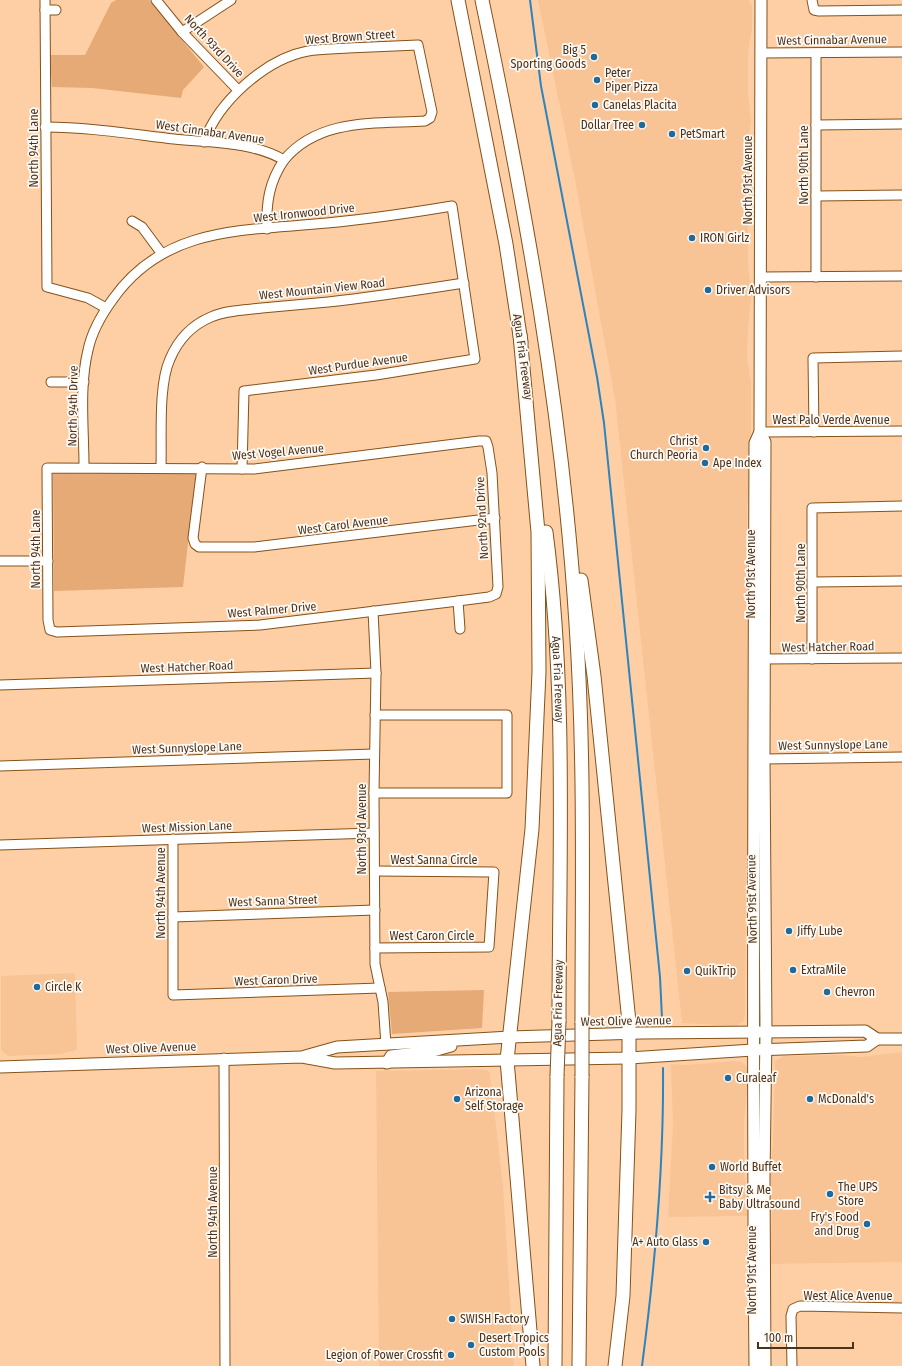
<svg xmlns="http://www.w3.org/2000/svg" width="902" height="1366" font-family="'Fira Sans Condensed',sans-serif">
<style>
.built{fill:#f9c495}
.green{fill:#e5aa75}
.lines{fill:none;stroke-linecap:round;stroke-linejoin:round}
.stream{stroke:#2d83be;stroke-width:2}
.minor-casing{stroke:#85521a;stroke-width:11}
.major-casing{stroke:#85521a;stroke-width:13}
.highway-casing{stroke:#85521a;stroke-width:15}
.minor{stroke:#fff;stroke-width:9}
.major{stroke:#fff;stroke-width:11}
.highway{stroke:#fff;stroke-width:13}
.highway-bridge-casing{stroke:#85521a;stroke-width:15;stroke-linecap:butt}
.highway-bridge{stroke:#fff;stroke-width:13}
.poi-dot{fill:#1e6a9d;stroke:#fff9f3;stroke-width:1.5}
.labels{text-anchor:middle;stroke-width:3.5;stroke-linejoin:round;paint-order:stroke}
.street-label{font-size:12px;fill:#4a321c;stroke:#fff9f3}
.poi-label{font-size:12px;fill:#4a321c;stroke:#fff9f3;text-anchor:start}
</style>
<rect width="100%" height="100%" fill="#fecfa4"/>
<!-- built -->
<g class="built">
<polygon points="538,0 749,0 752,6 752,28 748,53 748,93 751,121 747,149 751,190 751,199 748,208 748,267 752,292 748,328 747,357 751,383 751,478 747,508 747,535 751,561 749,841 746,875 745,1015 744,1021 736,1026 682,1023 615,399 575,180"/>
<polygon points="75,973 77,1050 61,1054 9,1056 4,1053 1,1049 1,976"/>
<polygon points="902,1052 902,1262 770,1264 772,1210 770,1167 773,1145 775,1061 784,1056 841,1055 861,1057"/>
<polygon points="734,1061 742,1062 747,1067 747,1091 744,1122 744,1166 748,1216 668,1217 673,1124 671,1064 686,1065"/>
<polygon points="480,1069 489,1071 490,1074 503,1186 514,1366 379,1366 376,1071"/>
</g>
<!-- green -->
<g class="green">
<polygon points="116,0 149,0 204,67 183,90 181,98 92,88 52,87 50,55 85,55 111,3"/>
<polygon points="196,473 183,587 54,591 53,474"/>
<polygon points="484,990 482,1028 392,1034 388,992"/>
</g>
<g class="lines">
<!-- stream -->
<g class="stream">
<polyline points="530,0 541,86 597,377 604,423 660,977 662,1018"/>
<path d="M642 1366C655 1267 664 1168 663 1068"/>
</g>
<!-- minor casing -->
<g class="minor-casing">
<g id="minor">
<polyline points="45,0 47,287 88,298 106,308"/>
<polyline points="156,0 182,32 238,90"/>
<polyline points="812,0 814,10 819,11 902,10"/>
<polyline points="45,10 56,10"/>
<polyline points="182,32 231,0"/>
<polyline points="761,53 902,52"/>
<polyline points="816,53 816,277"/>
<polyline points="816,125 902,124"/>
<path d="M45 127C88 127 131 134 174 139 210 143 251 141 284 160 319 118 375 124 425 121L430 118 432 112 418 45C394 46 371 47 348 48 335 49 321 49 308 51 265 59 218 102 204 142"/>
<polyline points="816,196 902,195"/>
<polyline points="132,221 142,227 162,254"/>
<path d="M267 229C266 203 269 182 284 160"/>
<polyline points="761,277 902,276"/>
<polyline points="51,382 84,382"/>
<polyline points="760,432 902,431"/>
<polyline points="814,432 813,358 902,356"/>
<polygon points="479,441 486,441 488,447 492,473 498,587 496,594 489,597 458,601 260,625 57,632 50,630 48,620 47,468 254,469"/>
<path d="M84 467C84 429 79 387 88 350 92 331 102 314 113 299 165 225 246 231 327 223 369 219 410 213 452 206L475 359 376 375 244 391 242 469"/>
<path d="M161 467C162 437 158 385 170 359 178 340 192 325 211 317 227 310 245 310 262 308 284 306 306 304 328 302 374 297 419 290 464 283"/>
<polyline points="202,467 193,538 195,544 199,547 254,547 495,518"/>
<polyline points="0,561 48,561"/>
<polyline points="813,582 902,581"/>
<polyline points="458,601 460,629"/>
<polyline points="373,611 376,673 374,793 375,964 383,1002 386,1045"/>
<polyline points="757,659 902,658"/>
<polyline points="812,659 812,508 902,506"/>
<polyline points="0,685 376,673"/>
<polyline points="764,759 902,757"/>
<polyline points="0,766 374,754"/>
<polyline points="374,793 507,793 507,715 375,715"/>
<polyline points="173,839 173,995 380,988"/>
<polyline points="0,845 374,833"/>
<polyline points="375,871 494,872 489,947 375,948"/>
<polyline points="173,917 375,910"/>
<polyline points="224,1058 225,1366"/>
<polyline points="792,1366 791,1316 793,1309 800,1306 902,1308"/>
</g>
</g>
<!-- major casing -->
<g class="major-casing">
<g id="major">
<polyline points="760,432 765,442 764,759 766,1032 764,1177 765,1366"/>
<polyline points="305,1056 337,1047 510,1037 641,1033 865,1031 877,1039 902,1039"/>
<polyline points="387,1063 391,1056 433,1051 451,1046"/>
<polyline points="0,1067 302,1057 335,1063 629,1058 753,1050 867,1046 877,1039"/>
<path d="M755 1366C752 1058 754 750 755 443L760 432 761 0"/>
</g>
</g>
<!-- highway casing -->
<g class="highway-casing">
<g id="highway">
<polyline points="458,0 506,244 521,342"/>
<path d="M482 0C525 206 563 414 576 624 585 757 582 890 582 1023"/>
<polyline points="520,335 538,532 539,672 532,829 507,1060 533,1366"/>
<path id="s1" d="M546 532C567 692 559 859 559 1021"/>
<polyline points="581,580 594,676 629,1022 629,1110 623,1296 615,1366"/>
<polyline points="555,1366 557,1076"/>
<polyline points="579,1366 582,1076"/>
</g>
</g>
<!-- minor -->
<use href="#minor" class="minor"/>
<!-- major -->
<use href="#major" class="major"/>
<!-- highway -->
<use href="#highway" class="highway"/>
<!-- highway-bridge casing -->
<g class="highway-bridge-casing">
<g id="highway-bridge">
<polyline points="557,1076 559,1021"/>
<polyline points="582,1076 582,1023"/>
</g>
</g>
<!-- highway-bridge -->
<use href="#highway-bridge" class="highway-bridge"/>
</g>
<!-- markers -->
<g class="poi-dot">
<circle cx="594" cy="57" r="4"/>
<circle cx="597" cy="80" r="4"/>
<circle cx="595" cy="105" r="4"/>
<circle cx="642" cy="125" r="4"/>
<circle cx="672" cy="134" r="4"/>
<circle cx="692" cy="238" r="4"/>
<circle cx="708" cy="290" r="4"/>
<circle cx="706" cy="448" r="4"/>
<circle cx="705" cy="463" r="4"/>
<circle cx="789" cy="931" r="4"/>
<circle cx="793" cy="970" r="4"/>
<circle cx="687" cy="971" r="4"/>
<circle cx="37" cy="987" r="4"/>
<circle cx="827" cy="992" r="4"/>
<circle cx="728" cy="1078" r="4"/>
<circle cx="457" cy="1099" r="4"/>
<circle cx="810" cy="1099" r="4"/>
<circle cx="712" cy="1167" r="4"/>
<circle cx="830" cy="1194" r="4"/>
<path d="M708 1191h4v4h4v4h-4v4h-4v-4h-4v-4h4z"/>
<circle cx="867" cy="1224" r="4"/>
<circle cx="706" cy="1242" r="4"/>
<circle cx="452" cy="1319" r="4"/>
<circle cx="471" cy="1345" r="4"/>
<circle cx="451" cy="1355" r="4"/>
</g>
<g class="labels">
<!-- street labels -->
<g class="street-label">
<text transform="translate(350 37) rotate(-4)" y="4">West Brown Street</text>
<text transform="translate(832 40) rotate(-1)" y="4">West Cinnabar Avenue</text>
<text transform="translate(214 46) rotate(47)" y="4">North 93rd Drive</text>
<text transform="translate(210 132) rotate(8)" y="4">West Cinnabar Avenue</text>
<text transform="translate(34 148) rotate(-90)" y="4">North 94th Lane</text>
<text transform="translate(804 165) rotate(-90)" y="4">North 90th Lane</text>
<text transform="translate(748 180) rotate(-90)" y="4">North 91st Avenue</text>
<text transform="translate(304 213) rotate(-6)" y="4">West Ironwood Drive</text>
<text transform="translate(322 289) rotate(-6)" y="4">West Mountain View Road</text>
<text transform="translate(523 357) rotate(82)" y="4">Agua Fria Freeway</text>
<text transform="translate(358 364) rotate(-8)" y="4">West Purdue Avenue</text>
<text transform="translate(73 406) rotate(-89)" y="4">North 94th Drive</text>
<text x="831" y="424">West Palo Verde Avenue</text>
<text transform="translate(278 452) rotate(-5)" y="4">West Vogel Avenue</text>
<text transform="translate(482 518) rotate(-93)" y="4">North 92nd Drive</text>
<text transform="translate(343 525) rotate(-7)" y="4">West Carol Avenue</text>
<text transform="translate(36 549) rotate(-90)" y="4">North 94th Lane</text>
<text transform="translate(751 574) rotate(-90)" y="4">North 91st Avenue</text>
<text transform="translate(801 583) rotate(-90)" y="4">North 90th Lane</text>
<text transform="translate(272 610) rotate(-5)" y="4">West Palmer Drive</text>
<text transform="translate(828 647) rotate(-1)" y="4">West Hatcher Road</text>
<text transform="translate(187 667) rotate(-2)" y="4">West Hatcher Road</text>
<text dy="4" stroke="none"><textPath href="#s1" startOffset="148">Agua Fria Freeway</textPath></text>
<text transform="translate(833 745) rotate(-1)" y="4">West Sunnyslope Lane</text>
<text transform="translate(187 748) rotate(-2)" y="4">West Sunnyslope Lane</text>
<text transform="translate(187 827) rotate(-2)" y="4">West Mission Lane</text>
<text transform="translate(362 829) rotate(-90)" y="4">North 93rd Avenue</text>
<text x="434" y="864">West Sanna Circle</text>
<text transform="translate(161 893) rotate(-90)" y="4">North 94th Avenue</text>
<text transform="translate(752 899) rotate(-91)" y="4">North 91st Avenue</text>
<text transform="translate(273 901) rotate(-2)" y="4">West Sanna Street</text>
<text x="432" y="940">West Caron Circle</text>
<text transform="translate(276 980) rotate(-2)" y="4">West Caron Drive</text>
<text transform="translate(558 1003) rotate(-89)" y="4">Agua Fria Freeway</text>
<text transform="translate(626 1021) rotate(-1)" y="4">West Olive Avenue</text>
<text transform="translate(151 1048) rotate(-2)" y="4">West Olive Avenue</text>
<text transform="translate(213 1212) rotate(-90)" y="4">North 94th Avenue</text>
<text transform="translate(752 1270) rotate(-90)" y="4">North 91st Avenue</text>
<text x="848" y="1300">West Alice Avenue</text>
</g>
<!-- poi labels -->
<g class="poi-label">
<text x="586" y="54" text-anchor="end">Big 5<tspan x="586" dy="14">Sporting Goods</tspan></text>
<text x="605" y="77">Peter<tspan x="605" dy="14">Piper Pizza</tspan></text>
<text x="603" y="109">Canelas Placita</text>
<text x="634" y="129" text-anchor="end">Dollar Tree</text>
<text x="680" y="138">PetSmart</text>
<text x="700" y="242">IRON Girlz</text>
<text x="716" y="294">Driver Advisors</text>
<text x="698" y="445" text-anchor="end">Christ<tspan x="698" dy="14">Church Peoria</tspan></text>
<text x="713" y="467">Ape Index</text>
<text x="797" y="935">Jiffy Lube</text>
<text x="801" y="974">ExtraMile</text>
<text x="695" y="975">QuikTrip</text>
<text x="45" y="991">Circle K</text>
<text x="835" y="996">Chevron</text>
<text x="736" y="1082">Curaleaf</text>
<text x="465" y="1096">Arizona<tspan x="465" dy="14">Self Storage</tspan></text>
<text x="818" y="1103">McDonald's</text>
<text x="720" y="1171">World Buffet</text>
<text x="838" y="1191">The UPS<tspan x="838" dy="14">Store</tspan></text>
<text x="719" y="1194">Bitsy &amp; Me<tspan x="719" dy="14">Baby Ultrasound</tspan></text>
<text x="859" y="1221" text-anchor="end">Fry's Food<tspan x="859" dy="14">and Drug</tspan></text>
<text x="698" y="1246" text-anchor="end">A+ Auto Glass</text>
<text x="460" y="1323">SWISH Factory</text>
<text x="479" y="1342">Desert Tropics<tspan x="479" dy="14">Custom Pools</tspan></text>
<text x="443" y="1359" text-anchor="end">Legion of Power Crossfit</text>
</g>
</g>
<!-- scale -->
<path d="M758 1342v6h95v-6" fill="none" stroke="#4a321c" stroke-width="2"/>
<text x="764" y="1342" font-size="12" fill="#4a321c" stroke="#fff9f3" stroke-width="3" paint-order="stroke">100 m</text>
</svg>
